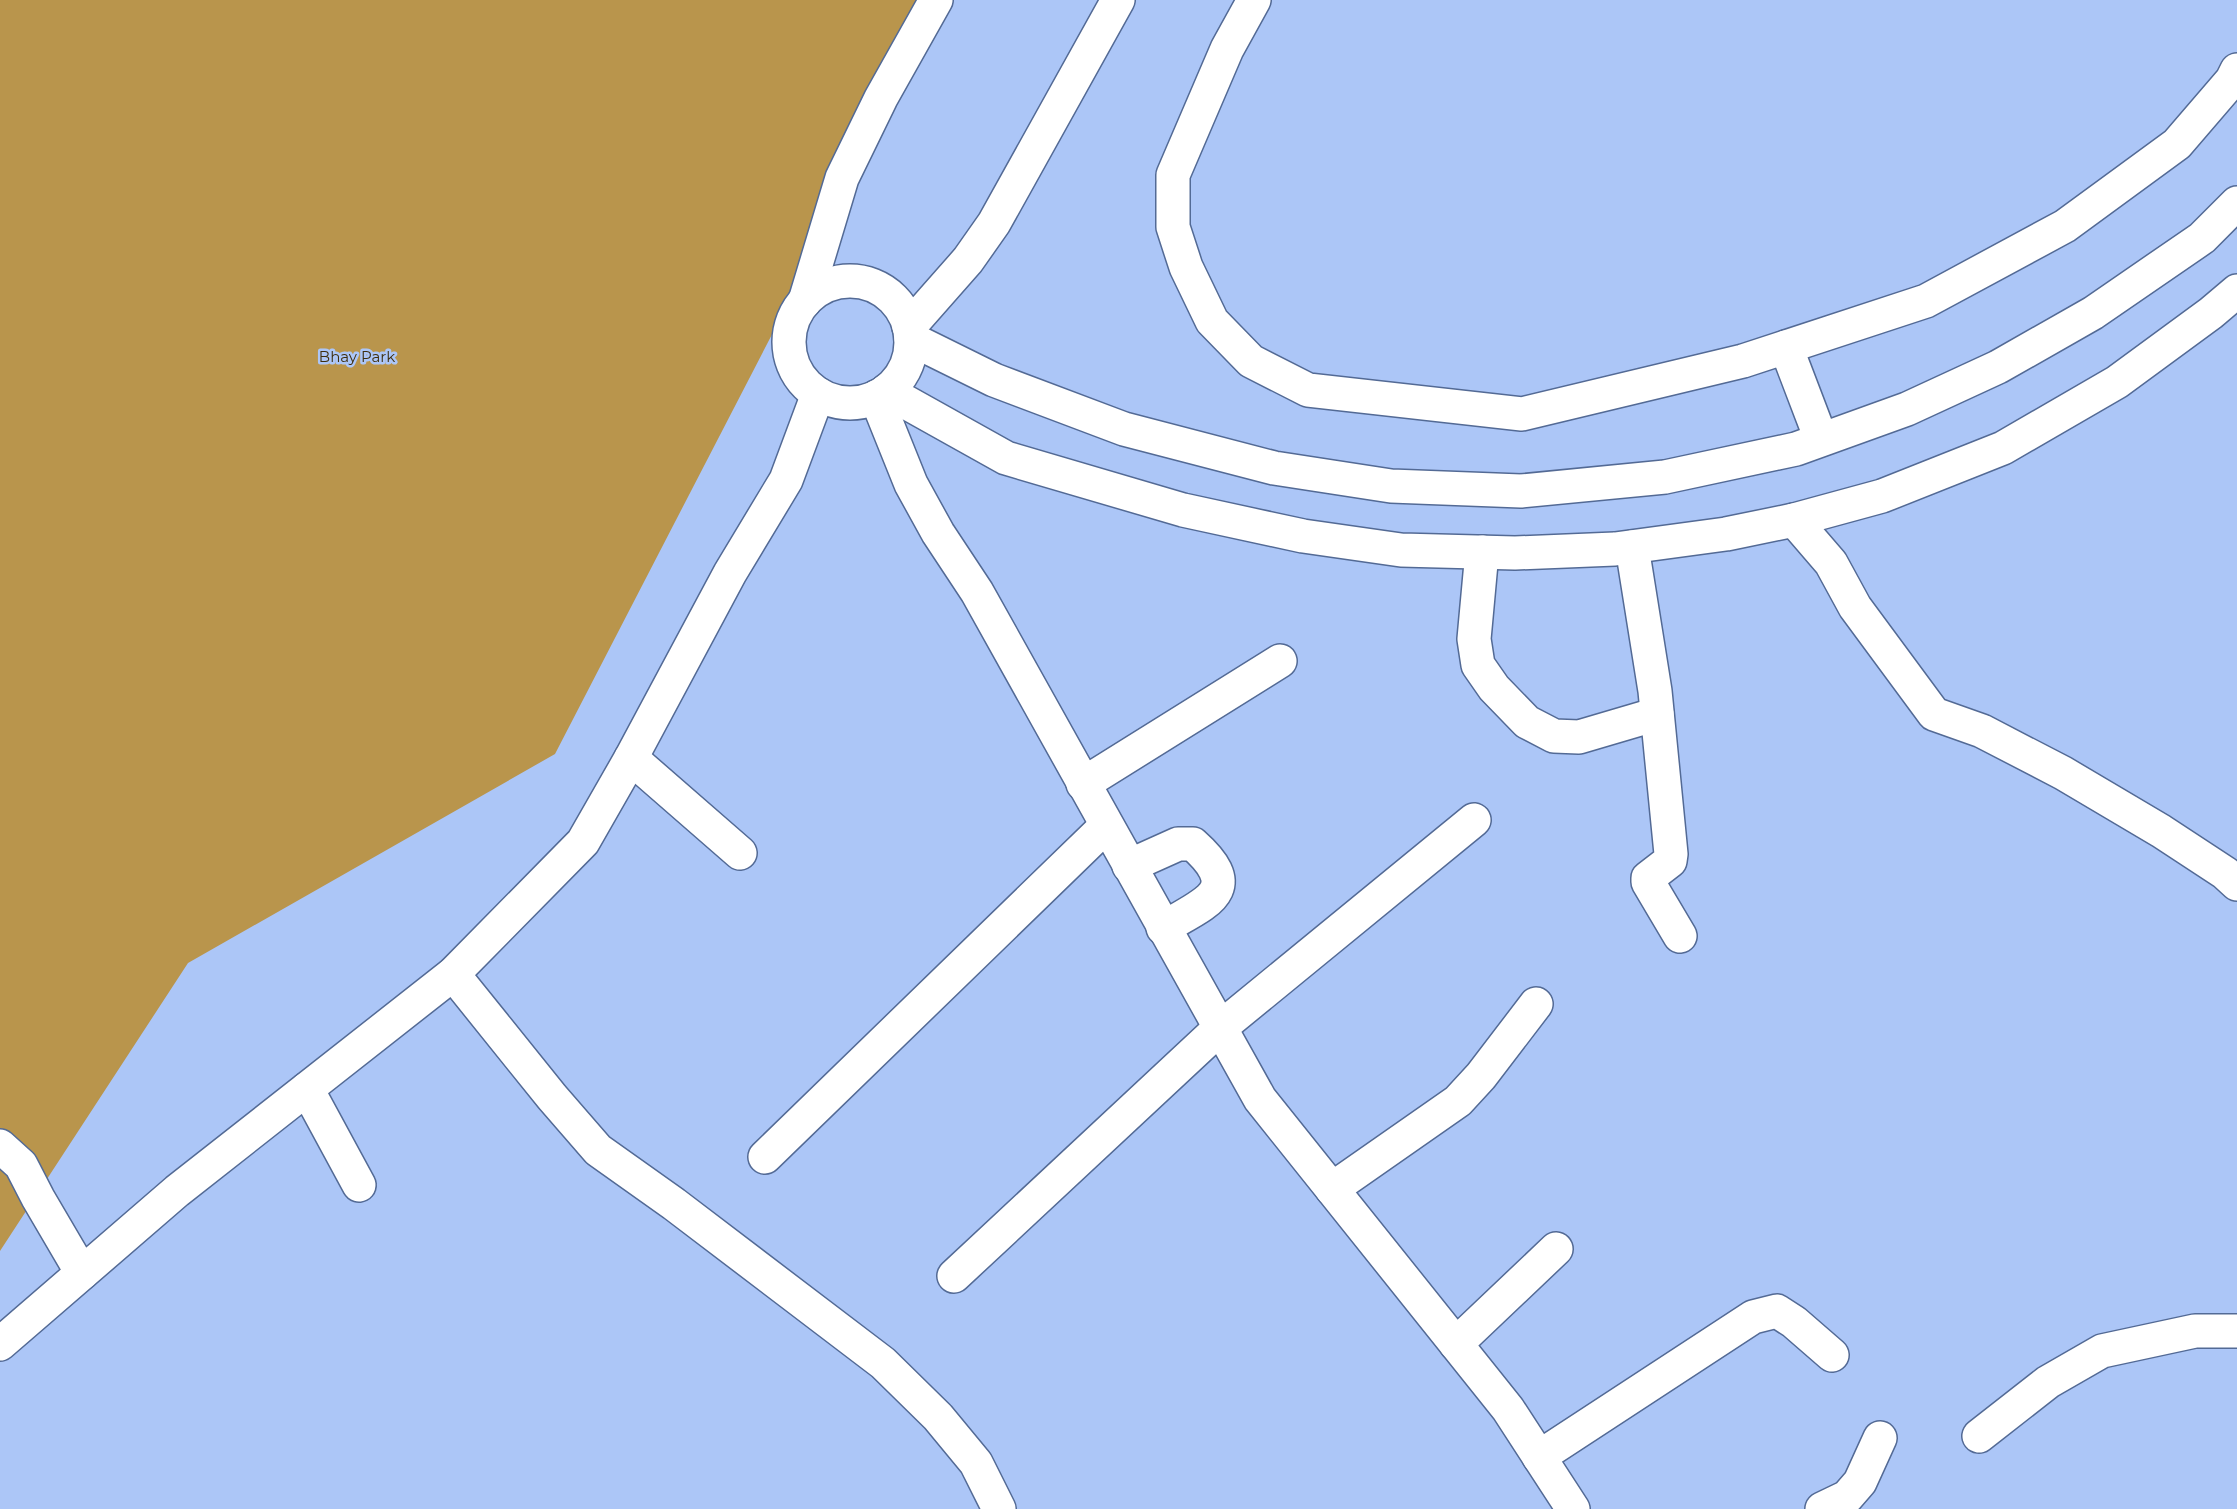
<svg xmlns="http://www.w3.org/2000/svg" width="2237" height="1509" font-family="Montserrat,sans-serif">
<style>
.green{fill:#b9954c}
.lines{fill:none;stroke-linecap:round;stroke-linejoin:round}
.minor-casing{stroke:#536a95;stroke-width:36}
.minor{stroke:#fff;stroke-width:33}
.labels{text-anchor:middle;stroke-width:5;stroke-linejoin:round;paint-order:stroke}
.park-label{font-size:15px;fill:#3e2e0d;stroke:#acc6f7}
</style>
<rect width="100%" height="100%" fill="#acc6f7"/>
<!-- green -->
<polygon class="green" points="0,0 945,0 555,754 188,963 0,1251"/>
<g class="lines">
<!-- minor casing -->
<g class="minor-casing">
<g id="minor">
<polyline points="1254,0 1227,49 1173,175 1173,227 1186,267 1212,321 1251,361 1308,390 1522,414 1743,361 1926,301 2065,226 2177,144 2232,80 2237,70"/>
<circle cx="850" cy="342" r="61"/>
<polyline points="805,301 842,178 881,98 936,0"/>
<polyline points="909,327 968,260 994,223 1118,0"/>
<polyline points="911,339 994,380 1124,429 1274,468 1391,486 1521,491 1665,477 1796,449 1907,409 1998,367 2093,313 2202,238 2237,203"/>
<polyline points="1786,347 1821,439"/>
<polyline points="886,391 1006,458 1183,510 1303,536 1401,550 1515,553 1615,549 1726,534 1794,520 1882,496 2003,448 2117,382 2211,313 2237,291"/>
<polyline points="876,397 911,484 938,533 977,592 1260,1099 1508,1409 1573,1509"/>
<polyline points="1794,520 1831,563 1855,607 1934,714 1982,731 2063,773 2161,831 2225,873 2237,884"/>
<polyline points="1632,547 1655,691 1671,854 1670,861 1648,878 1648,882 1680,936"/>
<polyline points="1482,552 1474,639 1478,665 1494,688 1527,722 1554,736 1579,737 1657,714"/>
<polyline points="631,758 740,853"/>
<polyline points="1083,784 1280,661"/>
<path d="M1129 866 1178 844H1193C1246 891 1205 903 1163 928"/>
<polyline points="453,974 552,1097 598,1150 674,1204 883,1363 938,1417 976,1463 999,1509"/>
<polyline points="307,1089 359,1185"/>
<polyline points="0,1146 21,1165 38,1198 82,1273"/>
<polyline points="765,1157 1106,826"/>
<polyline points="1332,1189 1458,1101 1481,1076 1536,1004"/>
<polyline points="954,1276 1220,1028 1474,820"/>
<polyline points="0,1344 177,1191 453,974 583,842 631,758 730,573 786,480 818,394"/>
<polyline points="1456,1344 1556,1249"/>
<polyline points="1979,1436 2048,1382 2102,1351 2195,1331 2237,1331"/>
<polyline points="1539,1457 1753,1317 1777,1311 1794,1322 1832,1355"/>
<polyline points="1822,1509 1847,1497 1860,1482 1880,1438"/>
</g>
</g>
<!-- minor -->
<use href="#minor" class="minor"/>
</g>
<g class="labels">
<!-- park labels -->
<g class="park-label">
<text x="357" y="362">Bhay Park</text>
</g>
</g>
</svg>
